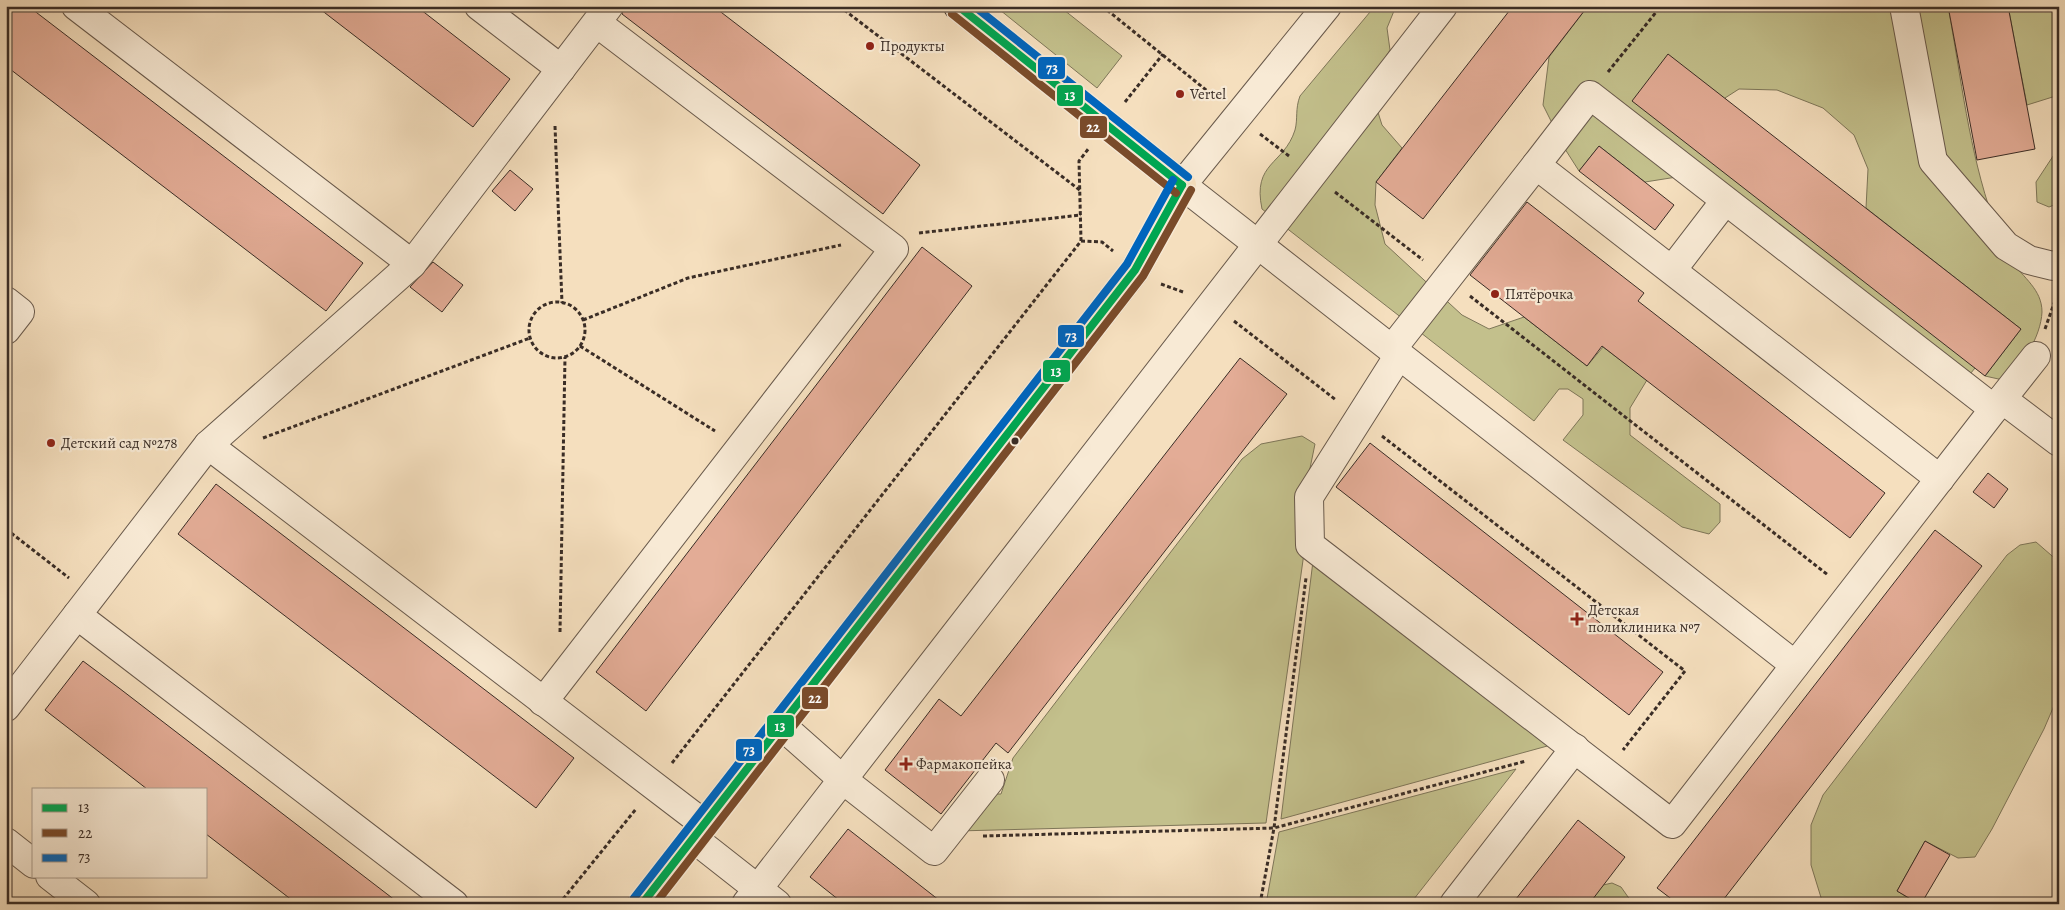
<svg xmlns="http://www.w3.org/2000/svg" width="2065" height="910" font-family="Alegreya,serif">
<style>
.green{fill:#c3c08c;stroke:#7e7659}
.building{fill:#e3ac96;stroke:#3a2d26}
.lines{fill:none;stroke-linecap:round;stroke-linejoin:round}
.minor-casing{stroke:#695a4c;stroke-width:30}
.major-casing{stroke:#3a2d26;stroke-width:30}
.path{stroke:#3a2d26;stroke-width:3;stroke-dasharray:4 2.5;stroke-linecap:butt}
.minor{stroke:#f8ead5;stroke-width:28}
.major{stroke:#f5dfbe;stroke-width:28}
.bus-1-casing{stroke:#f8ead5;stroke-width:11}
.bus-2-casing{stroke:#f8ead5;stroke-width:11}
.bus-3-casing{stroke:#f8ead5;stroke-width:11}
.bus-1{stroke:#00a651;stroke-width:8}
.bus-2{stroke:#7a4b2a;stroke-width:8}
.bus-3{stroke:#0065bd;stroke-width:8}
.poi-dot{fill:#8f2418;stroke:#f8ead5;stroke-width:2}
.bus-dot{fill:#3a2d26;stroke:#f8ead5;stroke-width:2}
.labels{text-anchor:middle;stroke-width:4.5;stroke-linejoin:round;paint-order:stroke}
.poi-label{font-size:15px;fill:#3a2d26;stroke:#f8ead5;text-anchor:start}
.line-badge{stroke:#f8ead5;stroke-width:2}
.badge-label{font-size:14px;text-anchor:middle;font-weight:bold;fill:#fff}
</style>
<rect width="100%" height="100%" fill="#f5dfbe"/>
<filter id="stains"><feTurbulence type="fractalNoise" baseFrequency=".004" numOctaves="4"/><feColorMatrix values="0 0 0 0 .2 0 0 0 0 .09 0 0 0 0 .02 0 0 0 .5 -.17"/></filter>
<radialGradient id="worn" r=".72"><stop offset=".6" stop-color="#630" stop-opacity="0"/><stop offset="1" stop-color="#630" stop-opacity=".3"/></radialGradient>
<!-- green -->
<g class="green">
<polygon points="995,6 1059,6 1122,56 1097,88"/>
<path d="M1375 6H1396L1387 28 1390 50 1369 84 1382 125 1402 148 1376 182 1375 205 1385 244 1462 315 1489 329 1524 317 1587 366 1603 347 1647 380 1630 408V435L1720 504V522L1709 534 1682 527 1563 440 1583 415V399L1568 389H1559L1534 421 1262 209C1252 162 1284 165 1295 130 1298 119 1295 109 1300 96Z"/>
<path d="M1588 6H1948C1961 77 1969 151 1993 219 1998 233 2005 248 2012 261 2023 278 2042 289 2042 312 2041 336 2022 368 2003 380L1985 376 2021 329 1866 208 1868 169 1854 135 1823 108 1777 90 1739 89 1725 98 1975 368 1966 379 1683 176 1645 182 1599 146 1579 171 1565 149 1543 105 1549 57Z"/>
<polygon points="2008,6 2059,6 2059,95 2027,105"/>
<polygon points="2059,147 2059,203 2049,207 2037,202 2036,182"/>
<polygon points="1302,436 1315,444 1308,478 1305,546 1266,823 957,831 991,794 1001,794 1013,758 1242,459 1261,444"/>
<polygon points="2036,542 2059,562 2059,694 2044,729 1992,829 1975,857 1958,858 1925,841 1897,891 1919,904 1823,904 1811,865 1811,825 1823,795 2007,555 2020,545"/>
<polygon points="1314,553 1551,745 1281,819"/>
<polygon points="1516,769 1410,904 1266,904 1279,832"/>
<polygon points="1612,883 1621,887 1633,904 1589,904 1603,885"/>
</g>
<!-- building -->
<g class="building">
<polygon points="6,6 28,6 363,263 326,311 6,66"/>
<polygon points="316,6 416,6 510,79 473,127"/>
<polygon points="624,6 713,6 920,165 883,214 622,14"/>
<polygon points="1513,6 1588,6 1423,219 1376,182"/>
<polygon points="1948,6 2008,6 2035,149 1977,160"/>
<polygon points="1668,54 2021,329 1985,376 1632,101"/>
<polygon points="1599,146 1674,205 1655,230 1579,171"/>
<polygon points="510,170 533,189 515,211 492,191"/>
<polygon points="1527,202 1644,293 1638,301 1885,493 1850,538 1602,346 1587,366 1470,275"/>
<polygon points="922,247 972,286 646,711 596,672"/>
<polygon points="433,262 463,285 442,312 410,287"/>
<polygon points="1240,358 1287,394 1008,753 996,743 941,814 885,770 939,699 961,716"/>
<polygon points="1370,443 1663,672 1629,715 1336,487"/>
<polygon points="1988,473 2008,489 1994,508 1973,492"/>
<polygon points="216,484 574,758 536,808 178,534"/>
<polygon points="1935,530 1982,566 1720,904 1678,904 1657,888"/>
<polygon points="83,661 119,688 400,904 297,904 206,834 206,789 147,789 45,710"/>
<polygon points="1578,820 1625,857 1589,904 1512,904"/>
<polygon points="848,829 944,904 844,904 810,877"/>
<polygon points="1925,841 1950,855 1921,904 1919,904 1897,891"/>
</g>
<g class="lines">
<!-- minor casing -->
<g class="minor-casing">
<g id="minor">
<polyline points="76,6 412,264"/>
<polyline points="479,6 561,69"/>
<polyline points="1327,6 1182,185 1795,665"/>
<polyline points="1904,6 1933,161 2006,246 2029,260 2053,266 2059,264"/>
<polyline points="1536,165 1590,95 1994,409 2036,356"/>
<polyline points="1672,270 1725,201"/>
<polyline points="6,301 20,312 6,330"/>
<polyline points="1392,349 1536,165 1940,479"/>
<polyline points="1399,355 1309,497 1310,545 1672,824 1994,409"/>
<polyline points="2002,399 2059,442"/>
<polyline points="208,445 704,824"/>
<polyline points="77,615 454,904"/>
<polyline points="543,702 894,249 597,23"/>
<polyline points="6,707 208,445 412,264 609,6"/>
<polyline points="781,725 842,779 934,851 990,780"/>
<polyline points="693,838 777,904"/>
<polyline points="6,842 34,864"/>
<polyline points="50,876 86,904"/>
<polyline points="746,904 1443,6"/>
<polyline points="1454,904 1575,748"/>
</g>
</g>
<!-- major casing -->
<g class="major-casing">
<polyline id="major" points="642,904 1135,270 1182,185 958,6"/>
</g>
<!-- path -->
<g class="path">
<polyline points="839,6 1081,191"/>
<polyline points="1102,6 1216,98"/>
<polyline points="1608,72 1661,6"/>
<polyline points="1125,102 1163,54"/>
<polyline points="555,126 562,303"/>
<polyline points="1260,134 1289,156"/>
<polyline points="1335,192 1423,260"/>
<polyline points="919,233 1081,215"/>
<polyline points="1081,241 1102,242 1113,251"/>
<polyline points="1161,284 1183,292"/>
<polyline points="1470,296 1828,575"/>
<circle cx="557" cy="330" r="28"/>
<polyline points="583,320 688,278 841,245"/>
<polyline points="1234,321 1336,400"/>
<polyline points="2045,329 2057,295"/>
<polyline points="580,346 715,431"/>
<polyline points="1382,436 1685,671 1623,750"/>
<polyline points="263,438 530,338"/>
<polyline points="6,529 69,578"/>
<polyline points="560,632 565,357"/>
<polyline points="672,763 1081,241 1079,161 1089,148"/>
<polyline points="983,836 1274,828 1526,761"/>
<polyline points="559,904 636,809"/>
<polyline points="1260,904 1274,828 1306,578"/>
</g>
<!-- minor -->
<use href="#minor" class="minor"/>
<!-- major -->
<use href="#major" class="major"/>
<!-- bus-1 casing -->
<g class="bus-1-casing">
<g id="bus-1">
<polyline points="958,6 1182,185"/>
<polyline points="642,904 1135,270 1182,185"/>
</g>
</g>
<!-- bus-2 casing -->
<g class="bus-2-casing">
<g id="bus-2">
<polyline points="952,14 1176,193"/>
<polyline points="655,904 1143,276 1191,190"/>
</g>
</g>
<!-- bus-3 casing -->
<g class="bus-3-casing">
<g id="bus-3">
<polyline points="974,6 1188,177"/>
<polyline points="634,898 1127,264 1173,180"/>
</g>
</g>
<!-- bus-1 -->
<use href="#bus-1" class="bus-1"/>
<!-- bus-2 -->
<use href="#bus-2" class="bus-2"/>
<!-- bus-3 -->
<use href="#bus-3" class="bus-3"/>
</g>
<!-- markers -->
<g class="poi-dot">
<circle cx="870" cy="46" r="5"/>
<circle cx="1180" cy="94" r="5"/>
<circle cx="1495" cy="294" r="5"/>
<circle cx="51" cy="443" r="5"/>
<path d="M1574.5 611.5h5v5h5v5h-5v5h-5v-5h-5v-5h5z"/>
<path d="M903.5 756.5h5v5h5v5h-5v5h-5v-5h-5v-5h5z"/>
</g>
<circle class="bus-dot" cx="1015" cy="441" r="4.5"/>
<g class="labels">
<!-- poi labels -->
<g class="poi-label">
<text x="880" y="51">Продукты</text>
<text x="1190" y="99">Vertel</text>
<text x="1505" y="299">Пятёрочка</text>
<text x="61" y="448">Детский сад №278</text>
<text x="1588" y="615">Детская<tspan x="1588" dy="17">поликлиника №7</tspan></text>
<text x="916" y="769">Фармакопейка</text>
</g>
</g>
<g class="line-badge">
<rect x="1037" y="56" width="29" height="24" rx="5" fill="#0065bd"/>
<rect x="1056" y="84" width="28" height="23" rx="5" fill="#00a651"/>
<rect x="1079" y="115" width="29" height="24" rx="5" fill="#7a4b2a"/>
<rect x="1057" y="324" width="28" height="24" rx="5" fill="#0065bd"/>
<rect x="1042" y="359" width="29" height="24" rx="5" fill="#00a651"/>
<rect x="801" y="686" width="28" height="24" rx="5" fill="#7a4b2a"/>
<rect x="766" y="714" width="29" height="24" rx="5" fill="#00a651"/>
<rect x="735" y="738" width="28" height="24" rx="5" fill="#0065bd"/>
</g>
<g class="badge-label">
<text x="1052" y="73">73</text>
<text x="1070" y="100">13</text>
<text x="1093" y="132">22</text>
<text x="1071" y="341">73</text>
<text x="1056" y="376">13</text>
<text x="815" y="703">22</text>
<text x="780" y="731">13</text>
<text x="749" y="755">73</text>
</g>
<!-- margin -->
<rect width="2065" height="910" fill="none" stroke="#f5dfbe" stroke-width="25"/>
<rect x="8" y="8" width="2050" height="895" fill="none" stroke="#3a2d26" stroke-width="2.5"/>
<rect x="12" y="12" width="2040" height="885" fill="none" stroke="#3a2d26"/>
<!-- legend -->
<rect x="32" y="788" width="175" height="90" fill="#f8ead5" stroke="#ac9e8f"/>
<rect x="42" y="804" width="25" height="8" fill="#00a651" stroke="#ac9e8f"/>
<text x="78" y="812" font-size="15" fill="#3a2d26">13</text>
<rect x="42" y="829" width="25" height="8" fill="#7a4b2a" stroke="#ac9e8f"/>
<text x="78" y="838" font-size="15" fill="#3a2d26">22</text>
<rect x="42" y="854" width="25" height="8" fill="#0065bd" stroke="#ac9e8f"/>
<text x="78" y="862" font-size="15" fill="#3a2d26">73</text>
<rect width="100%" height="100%" filter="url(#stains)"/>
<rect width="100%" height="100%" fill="url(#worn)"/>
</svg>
